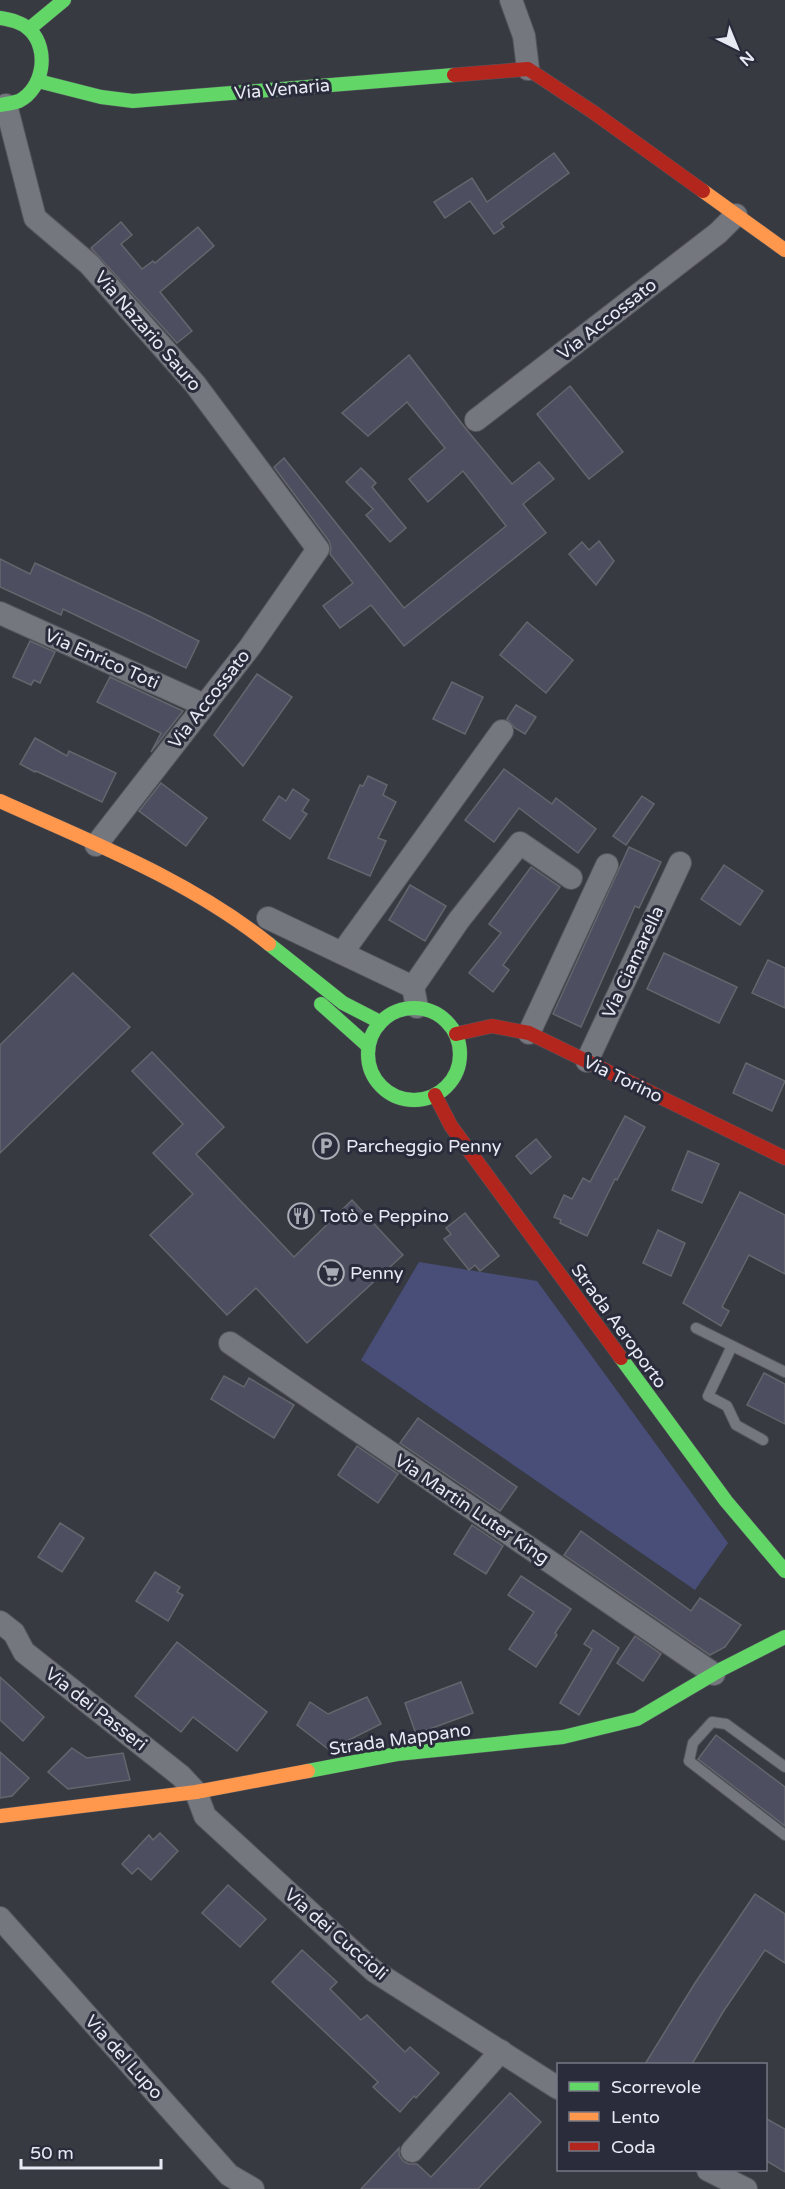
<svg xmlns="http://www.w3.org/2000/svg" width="785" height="2189" font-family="'Varela Round',sans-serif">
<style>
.green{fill:#484e77}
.building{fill:#4d4f60;stroke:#64666d;stroke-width:1.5}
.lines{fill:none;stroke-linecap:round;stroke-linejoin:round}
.lane-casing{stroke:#54565d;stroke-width:12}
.street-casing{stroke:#54565d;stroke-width:24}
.fast-casing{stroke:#54565d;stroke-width:15}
.slow-casing{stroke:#54565d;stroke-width:15}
.jam-casing{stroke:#54565d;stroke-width:15}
.lane{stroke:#75777e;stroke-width:10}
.street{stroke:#75777e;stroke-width:22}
.fast{stroke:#63d668;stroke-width:14}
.slow{stroke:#ff974d;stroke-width:14}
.jam{stroke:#b3261e;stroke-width:14}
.labels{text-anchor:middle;stroke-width:6;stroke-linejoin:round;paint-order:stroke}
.street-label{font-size:18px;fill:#e7e9f3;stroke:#2a2c3b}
.poi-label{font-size:18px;fill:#e7e9f3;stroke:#2a2c3b;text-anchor:start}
</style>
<rect width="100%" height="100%" fill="#383a42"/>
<!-- green -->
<polygon class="green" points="419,1262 537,1281 728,1543 695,1590 361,1360"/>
<!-- building -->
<g class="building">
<polygon points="554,153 569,173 501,223 504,227 494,234 470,201 445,218 434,202 472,178 487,202"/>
<polygon points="121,222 132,235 121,244 142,269 153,261 155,263 198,227 214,246 160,292 192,331 177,343 91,248"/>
<polygon points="409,355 466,429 512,484 539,462 554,479 523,504 546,533 404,646 371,605 340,628 323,606 353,583 330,554 331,548 329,541 274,467 284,458 404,608 506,526 463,471 428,502 409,479 445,448 407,402 368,436 342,413"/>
<polygon points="570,386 623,452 589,479 537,414"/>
<polygon points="361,468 376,483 372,487 406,528 390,542 366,515 373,509 346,482"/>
<polygon points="599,541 614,561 596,585 569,554 582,542 589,550"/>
<polygon points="0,559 30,574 35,563 149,616 199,641 186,668 63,609 61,615 0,587"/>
<polygon points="527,622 573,660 546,693 500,655"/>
<polygon points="30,641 55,652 40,683 34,680 31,685 13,677"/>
<polygon points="257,674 292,697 243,766 214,735"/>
<polygon points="110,677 183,711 151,752 161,733 97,702"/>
<polygon points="452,682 483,697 465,734 433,719"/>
<polygon points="516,705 536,717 525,734 515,728 507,719"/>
<polygon points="35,738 67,756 69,751 116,773 102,802 36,771 35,772 20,764"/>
<polygon points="504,769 552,804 556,798 596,829 578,853 519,808 494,842 465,820"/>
<polygon points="368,776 387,785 383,795 396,802 378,838 386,841 370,876 328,858 360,785 363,786"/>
<polygon points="161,783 207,818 186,846 139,811"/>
<polygon points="293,789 309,800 302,811 307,814 290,839 263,820 279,796 286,801"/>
<polygon points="642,796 654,804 626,845 613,836"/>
<polygon points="629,847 661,862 639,908 635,906 581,1027 553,1014"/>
<polygon points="724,865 763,891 740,925 701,899"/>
<polygon points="531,867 560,887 503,965 509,970 493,992 469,973 501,933 489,924"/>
<polygon points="410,885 446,906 425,941 389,920"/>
<polygon points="664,953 737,987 719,1023 647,989"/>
<polygon points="768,960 785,968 785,1008 752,993"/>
<polygon points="73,973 130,1027 0,1153 0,1045"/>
<polygon points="152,1052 224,1127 196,1154 294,1257 352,1200 403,1255 307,1343 256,1288 227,1315 150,1235 193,1194 153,1153 183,1124 132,1071"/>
<polygon points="746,1063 785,1081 772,1111 733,1093"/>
<polygon points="625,1116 645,1127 617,1180 615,1179 587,1236 560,1223 561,1220 554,1217 564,1195 572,1199 583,1178 590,1182"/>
<polygon points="536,1139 551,1157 531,1174 516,1156"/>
<polygon points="688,1151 719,1164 702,1203 672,1190"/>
<polygon points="740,1192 785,1215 785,1274 749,1255 722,1307 729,1311 721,1326 683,1303"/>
<polygon points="465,1213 499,1256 480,1271 475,1265 469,1270 444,1239 451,1234 446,1228"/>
<polygon points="658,1230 685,1243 671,1276 643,1263"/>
<polygon points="764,1373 785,1384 785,1424 747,1405"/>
<polygon points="224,1376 244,1387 249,1378 294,1405 274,1438 211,1399"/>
<polygon points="418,1418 517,1487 500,1511 400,1443"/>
<polygon points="357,1446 398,1474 378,1503 338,1475"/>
<polygon points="60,1523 84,1538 62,1572 38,1557"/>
<polygon points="472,1525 503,1546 486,1574 454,1554"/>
<polygon points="581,1531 691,1611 700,1598 741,1625 725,1647 710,1655 564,1555"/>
<polygon points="155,1572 180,1587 177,1592 183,1595 168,1621 136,1601"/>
<polygon points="521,1576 571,1609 555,1633 557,1635 536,1667 509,1649 534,1612 508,1595"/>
<polygon points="593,1630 619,1648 579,1715 560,1703 592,1649 584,1644"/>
<polygon points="635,1636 661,1654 643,1681 617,1663"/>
<polygon points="177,1642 267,1712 237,1751 193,1717 181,1732 135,1696"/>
<polygon points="0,1677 44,1717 23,1741 0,1720"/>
<polygon points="461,1682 473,1713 416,1734 405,1703"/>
<polygon points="367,1697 381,1724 335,1747 328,1749 297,1725 310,1702 328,1714"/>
<polygon points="716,1735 785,1787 785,1826 698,1759"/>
<polygon points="72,1748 87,1758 123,1753 130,1780 68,1789 48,1772"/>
<polygon points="0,1752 29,1778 12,1796 0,1798"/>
<polygon points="160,1833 178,1851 151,1880 138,1868 132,1874 122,1864 149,1835 153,1840"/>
<polygon points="228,1885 266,1919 240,1947 202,1913"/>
<polygon points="755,1894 785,1914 785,1963 765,1950 723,2012 692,2064 645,2064 695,1983"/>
<polygon points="302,1950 337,1982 330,1989 361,2020 367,2015 405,2052 410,2047 439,2073 416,2098 414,2096 400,2112 373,2087 378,2082 272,1982"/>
<polygon points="510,2093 541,2122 478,2189 361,2189 399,2148 399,2155 403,2161 409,2164 417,2164 431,2177"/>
<polygon points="765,2118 785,2129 785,2172 765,2160"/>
</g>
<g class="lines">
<!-- lane casing -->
<g class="lane-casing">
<g id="lane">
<polyline points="696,1328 785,1372"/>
<polyline points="732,1346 708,1396 727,1406 736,1425 763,1440"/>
<polyline points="785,1767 726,1724 712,1722 693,1743 689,1761 785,1835"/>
</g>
</g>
<!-- street casing -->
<g class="street-casing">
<g id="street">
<polyline points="511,0 524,36 528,69"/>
<polyline points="6,105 35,218 89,264 195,384 318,549 250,647 96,845"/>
<polyline points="476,420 718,233 736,215"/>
<polyline points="0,613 204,705"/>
<polyline points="268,918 413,987 417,1007"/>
<polyline points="342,953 502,731"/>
<polyline points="413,987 459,920 520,843 571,878"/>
<polyline points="529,1033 607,865"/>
<polyline points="587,1061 680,863"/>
<polyline points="230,1343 714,1674"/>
<polyline points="0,1622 14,1633 24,1652 181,1776 196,1792 205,1816 374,1971 558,2088"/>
<polyline points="0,1918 229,2175 253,2189"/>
<polyline points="412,2151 501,2051"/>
<polyline points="708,2170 746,2189"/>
</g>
</g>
<!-- fast casing -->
<g class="fast-casing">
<g id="fast">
<path d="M0 18C11 20 22 22 30 30 50 50 43 89 19 101 13 103 6 104 0 105"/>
<polyline points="29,29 64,0"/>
<polyline points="38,81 101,97 133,101 454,75"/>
<polyline points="269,944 343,1003 380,1022"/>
<polyline points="321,1004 368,1046"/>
<circle cx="414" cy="1054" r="46"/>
<polyline points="621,1358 726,1501 785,1571"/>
<polyline points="308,1771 397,1754 563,1737 637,1719 722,1669 785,1637"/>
</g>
</g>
<!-- slow casing -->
<g class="slow-casing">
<g id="slow">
<polyline points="703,191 785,250"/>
<path d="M0 801C93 843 189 880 269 944"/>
<polyline points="0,1816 196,1792 308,1771"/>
</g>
</g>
<!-- jam casing -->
<g class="jam-casing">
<g id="jam">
<polyline points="454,75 528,69 593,112 703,191"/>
<polyline points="456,1034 492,1026 529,1033 785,1158"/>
<polyline points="435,1095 451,1126 621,1358"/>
</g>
</g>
<!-- lane -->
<use href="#lane" class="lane"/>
<!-- street -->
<use href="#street" class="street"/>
<!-- fast -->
<use href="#fast" class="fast"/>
<!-- slow -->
<use href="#slow" class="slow"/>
<!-- jam -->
<use href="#jam" class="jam"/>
</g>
<!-- icons -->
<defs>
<g id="parking-ring" transform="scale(1.35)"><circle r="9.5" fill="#2a2c3b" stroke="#aaacb5" stroke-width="1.5"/><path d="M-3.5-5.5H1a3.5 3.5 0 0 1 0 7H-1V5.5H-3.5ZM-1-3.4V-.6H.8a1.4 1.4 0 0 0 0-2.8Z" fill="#aaacb5"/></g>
<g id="restaurant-ring" transform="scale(1.35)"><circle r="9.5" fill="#2a2c3b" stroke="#aaacb5" stroke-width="1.5"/><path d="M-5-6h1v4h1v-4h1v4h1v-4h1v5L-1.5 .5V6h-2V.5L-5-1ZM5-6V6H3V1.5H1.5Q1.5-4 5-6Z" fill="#aaacb5"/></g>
<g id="supermarket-ring" transform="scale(1.35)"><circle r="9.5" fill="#2a2c3b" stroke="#aaacb5" stroke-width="1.5"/><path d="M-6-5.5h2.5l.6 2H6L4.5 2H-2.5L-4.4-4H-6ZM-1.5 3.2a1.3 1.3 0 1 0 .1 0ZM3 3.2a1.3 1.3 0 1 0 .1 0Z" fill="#aaacb5"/></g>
</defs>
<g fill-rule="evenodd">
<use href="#parking-ring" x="326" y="1146"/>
<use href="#restaurant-ring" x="301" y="1216"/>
<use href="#supermarket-ring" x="331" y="1273"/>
</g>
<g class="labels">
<!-- street labels -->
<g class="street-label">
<text transform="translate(282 89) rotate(-5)" y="6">Via Venaria</text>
<text transform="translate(607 319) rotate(-38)" y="6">Via Accossato</text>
<text transform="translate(148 331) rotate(49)" y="6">Via Nazario Sauro</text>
<text transform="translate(102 659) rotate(24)" y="6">Via Enrico Toti</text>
<text transform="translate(209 699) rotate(-52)" y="6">Via Accossato</text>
<text transform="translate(633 962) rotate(-65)" y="6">Via Ciamarella</text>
<text transform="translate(623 1079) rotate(26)" y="6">Via Torino</text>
<text transform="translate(619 1326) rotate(54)" y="6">Strada Aeroporto</text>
<text transform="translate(472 1509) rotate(34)" y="6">Via Martin Luter King</text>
<text transform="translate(96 1709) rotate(38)" y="6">Via dei Passeri</text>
<text transform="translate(400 1739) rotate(-8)" y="6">Strada Mappano</text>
<text transform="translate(336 1934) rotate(41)" y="6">Via dei Cuccioli</text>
<text transform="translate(124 2057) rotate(48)" y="6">Via del Lupo</text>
</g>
<!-- poi labels -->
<g class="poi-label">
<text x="346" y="1152">Parcheggio Penny</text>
<text x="320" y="1222">Totò e Peppino</text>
<text x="350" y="1279">Penny</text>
</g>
</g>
<!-- legend -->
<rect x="557" y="2063" width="210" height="108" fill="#2a2c3b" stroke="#767885" stroke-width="1.5"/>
<rect x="569" y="2082" width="30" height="9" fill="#63d668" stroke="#767885" stroke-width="1.5"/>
<text x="611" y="2093" font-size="18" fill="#e7e9f3">Scorrevole</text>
<rect x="569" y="2112" width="30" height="9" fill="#ff974d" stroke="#767885" stroke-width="1.5"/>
<text x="611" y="2123" font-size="18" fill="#e7e9f3">Lento</text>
<rect x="569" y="2142" width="30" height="9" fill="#b3261e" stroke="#767885" stroke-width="1.5"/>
<text x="611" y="2153" font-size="18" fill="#e7e9f3">Coda</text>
<!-- north arrow -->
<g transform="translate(737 48) rotate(137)" stroke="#2a2c3b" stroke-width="4.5" paint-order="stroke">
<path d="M0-4.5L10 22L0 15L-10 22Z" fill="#e7e9f3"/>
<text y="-9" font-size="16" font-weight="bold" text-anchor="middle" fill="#e7e9f3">N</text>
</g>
<!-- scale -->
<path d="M21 2159v9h140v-9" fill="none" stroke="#e7e9f3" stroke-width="3"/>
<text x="30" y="2159" font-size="18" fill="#e7e9f3" stroke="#2a2c3b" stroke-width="4.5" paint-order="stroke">50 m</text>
</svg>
